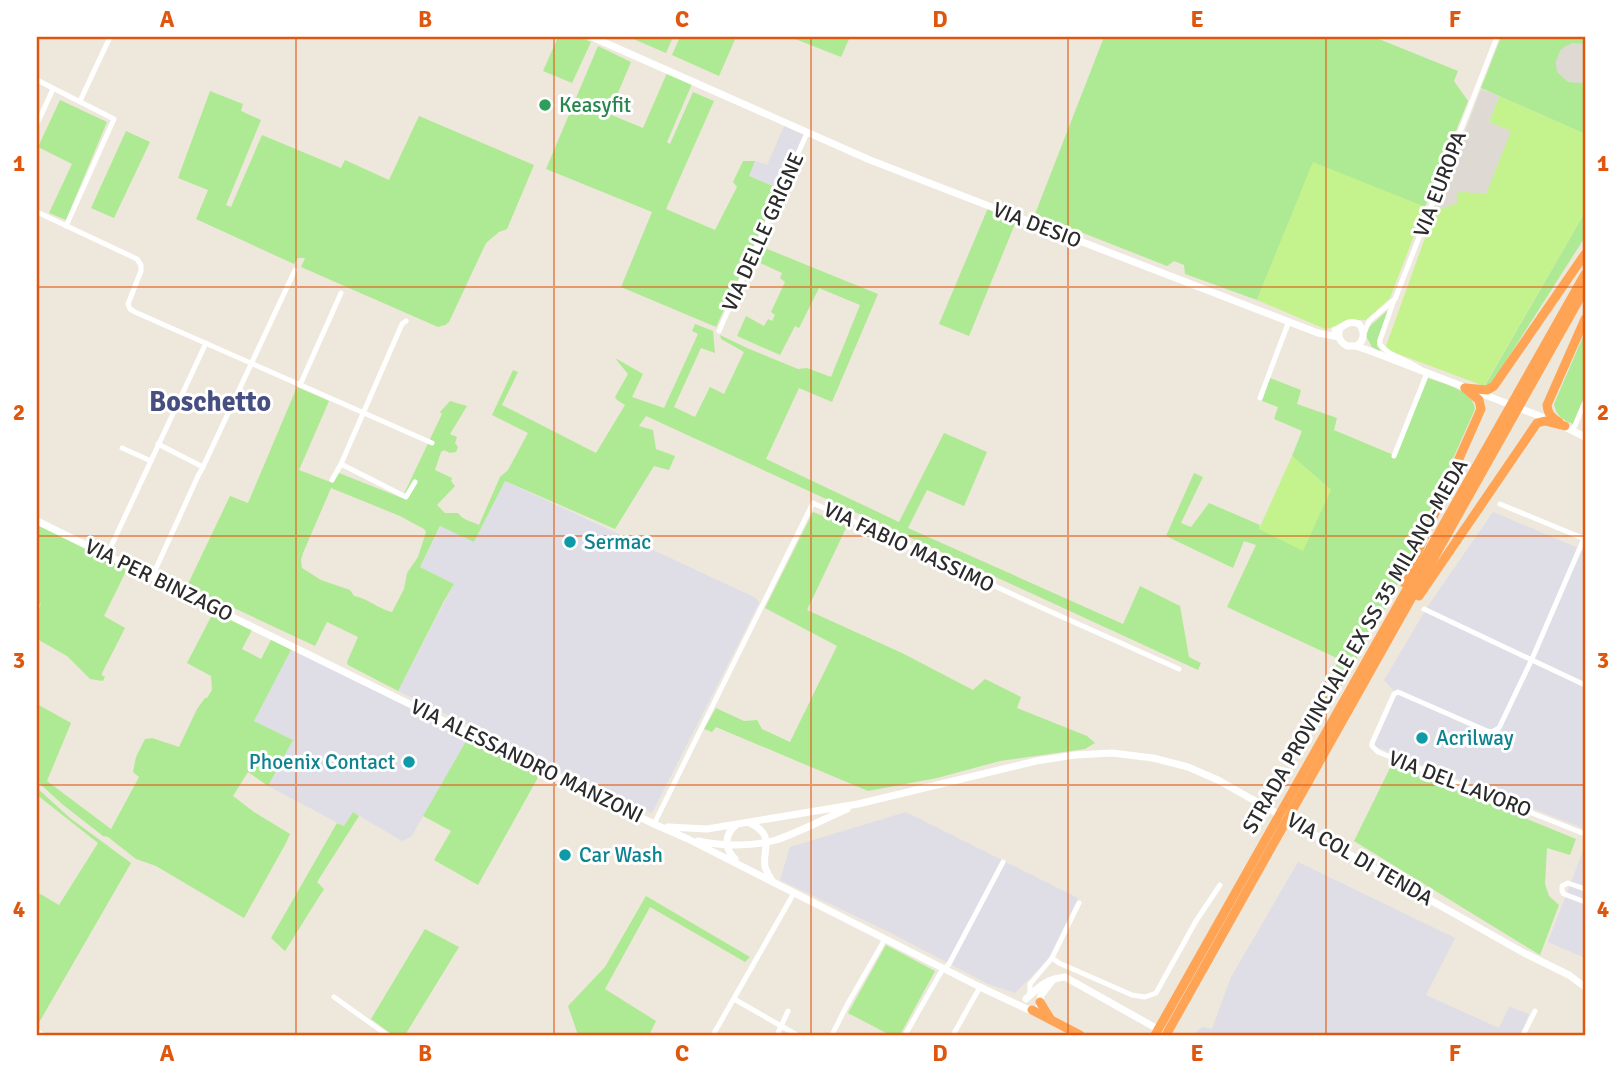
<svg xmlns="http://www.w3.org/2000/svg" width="1622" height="1072" font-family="Signika,sans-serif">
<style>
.industrial{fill:#dfdde6}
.green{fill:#aeea93;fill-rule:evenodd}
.pitch{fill:#c4f28d}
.plaza{fill:#dedad3}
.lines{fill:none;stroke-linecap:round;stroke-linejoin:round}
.street{stroke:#fff;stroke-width:5}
.secondary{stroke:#fff;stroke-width:7}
.highway{stroke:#ffa455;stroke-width:9}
.grid{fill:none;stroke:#df570e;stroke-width:2;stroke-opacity:0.55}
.leisure-dot{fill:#2e9e5b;stroke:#fff;stroke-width:2.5}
.culture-dot{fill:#0f9aa8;stroke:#fff;stroke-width:2.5}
.labels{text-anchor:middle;stroke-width:6;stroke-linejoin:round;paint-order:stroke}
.leisure-label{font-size:21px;fill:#27864d;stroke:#fff;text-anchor:start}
.street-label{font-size:21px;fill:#2b2b2b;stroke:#fff}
.culture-label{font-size:21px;fill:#0d838f;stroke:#fff;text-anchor:start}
.district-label{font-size:28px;font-weight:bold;fill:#464f80;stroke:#fff}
.neatline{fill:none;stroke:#df570e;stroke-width:2.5}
.grid-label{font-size:23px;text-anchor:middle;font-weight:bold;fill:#df570e}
</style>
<rect width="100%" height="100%" fill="#eee7db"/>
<!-- industrial -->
<g class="industrial">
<polygon points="784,126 804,135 780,189 749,176 755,161 767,165"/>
<polygon points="505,481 756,598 759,603 652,813 550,767 508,744 398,691 454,584 420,567 441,526 474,542"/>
<polygon points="1493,512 1583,550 1585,546 1585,829 1374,746 1397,694 1384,680 1428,606"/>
<polygon points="292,648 469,736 411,837 402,841 353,812 344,826 268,786 293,740 254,721"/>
<polygon points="906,812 1078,898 1048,960 1015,993 988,984 889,932 780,880 790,847"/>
<polygon points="1585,846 1585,958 1548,942"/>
<polygon points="1298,862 1455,938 1426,995 1499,1028 1509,1007 1529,1014 1520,1035 1193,1035 1202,1027 1212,1029 1231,977"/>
</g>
<!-- green -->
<g class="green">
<polygon points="558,37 580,37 591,42 572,83 543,71"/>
<polygon points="631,37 673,37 666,53 631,38"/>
<polygon points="680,37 736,37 719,76 672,55"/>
<polygon points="790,37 850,37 841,57"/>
<polygon points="1104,37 1374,37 1458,71 1454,81 1468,101 1425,207 1313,163 1257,300 1185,274 1184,265 1174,261 1167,266 1035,214"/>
<polygon points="1501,37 1585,37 1585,134 1481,88"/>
<polygon points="598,46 631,62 609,114 643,128 667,73 692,84 667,142 670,144 693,92 714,101 666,209 715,230 737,187 733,182 743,161 755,161 749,176 780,189 716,327 621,287 652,212 546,169"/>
<polygon points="210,91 243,104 241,111 261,120 226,205 231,207 262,135 341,168 345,160 389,180 419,116 534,165 507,229 499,232 486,243 449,322 445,325 438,327 301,267 305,258 298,258 294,264 196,219 208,190 178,178"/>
<polygon points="60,100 107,122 66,220 49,213 72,164 38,147"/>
<polygon points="126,131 150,142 114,218 91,208"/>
<polygon points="988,208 1017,219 969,336 939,324"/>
<polygon points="1585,212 1585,237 1492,383 1484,387"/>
<path d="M760 246 878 294 832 402 799 388 766 459 899 522 944 433 987 452 964 506 927 490 908 528 1123 624 1140 586 1180 606 1189 657 1201 663 1198 670 646 416 639 426 653 430 656 449 675 456 669 470 654 466 615 529 505 481 474 542 440 526 420 567 454 584 444 601 398 691 348 665 347 662 358 637 327 622 315 646 187 586 230 496 248 503 297 387 329 401 299 470 333 483 339 473 402 498 442 414 440 412 450 401 467 406 450 434 457 437 455 443 458 447 456 452 450 453 444 450 441 452 435 470 452 478 451 481 455 486 437 505 445 513H458C464 521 471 521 479 525L500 477 508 470 528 433 492 415 513 370 518 372 502 405 596 453 625 405 617 400 615 397 628 374 615 358 643 374 632 397 664 408 698 334 692 331 695 324 713 331 715 353 701 348 674 407 695 417 710 387 724 394 744 352 721 339 720 335 747 348 798 369 807 368 831 377 860 305 819 288 799 328 795 326 780 355 737 336 746 316 764 326 768 319 772 321 775 315 771 312 785 282 780 278 782 273 754 260ZM331 488 400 516 424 529 426 532 418 557 407 573 404 589 392 612C378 609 368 598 354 596L350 590 321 580 302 568 301 560 303 553Z"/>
<polygon points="1388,310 1377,341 1377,346 1382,353 1372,347 1366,336 1369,327"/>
<path d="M1585 332V395L1573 424C1563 420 1556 416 1554 404Z"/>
<path d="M1270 378 1301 390 1297 404 1337 418 1334 430 1396 456 1428 378C1444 384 1473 390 1475 409L1392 596 1320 724 1310 719 1339 659 1227 607 1256 545 1244 541 1233 568 1166 536 1194 473 1203 477 1181 523 1191 527 1209 503 1260 525 1259 529 1331 490 1292 456 1302 431 1274 419 1278 407 1262 401Z"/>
<polygon points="813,512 847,526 807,610 902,653 973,690 985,679 1021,697 1017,708 1087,736 1095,743 1085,749 1000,761 937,778 868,791 716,727 712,732 704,729 716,708 744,721 757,720 762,729 790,742 837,646 765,608"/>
<polygon points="37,524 127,569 104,616 125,628 102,673 102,676 105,676 103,681 90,679 67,656 37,639 37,617 41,602 37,609"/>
<polygon points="214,611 253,628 242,649 261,659 272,638 292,648 254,721 293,740 268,786 248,772 233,796 254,812 290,834 286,843 244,918 156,866 136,859 108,837 103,836 62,804 37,781 37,704 71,723 47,781 111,829 139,777 133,772 136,757 145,739 152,738 179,747 197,709 205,698 207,698 212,690 211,676 187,663"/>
<polygon points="469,736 541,772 478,885 434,860 451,831 423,816"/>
<polygon points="1392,764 1576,839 1570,855 1547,848 1545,884 1549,896 1559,905 1540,955 1354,841"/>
<polygon points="37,788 70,818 131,863 37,1026 37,892 59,905 98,843 37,795"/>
<polygon points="353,812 359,816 317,882 324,889 285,951 271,938 337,823 344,826"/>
<polygon points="646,896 750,957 745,962 650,907 605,989 656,1021 649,1035 578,1035 568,1006 605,967"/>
<polygon points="425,929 459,947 405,1035 393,1035 371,1019"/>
<polygon points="886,945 935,971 900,1035 890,1035 848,1013"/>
</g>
<!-- pitch -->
<g class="pitch">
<path d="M1499 96 1585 134V212L1484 386 1385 349 1434 213C1443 209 1447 198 1456 193 1463 189 1477 193 1486 194L1510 131 1489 122Z"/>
<polygon points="1313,162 1425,207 1390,298 1366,320 1346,320 1334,327 1325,329 1257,300"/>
<polygon points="1292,456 1331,490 1303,551 1259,529"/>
</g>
<!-- plaza -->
<g class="plaza">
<polygon points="1573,43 1585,44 1585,82 1580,83 1568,82 1558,73 1556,67 1556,61 1560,51 1564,47"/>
<polygon points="1481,89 1499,96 1489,122 1511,131 1486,194 1464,192 1456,193 1458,203 1440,209 1434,213"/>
</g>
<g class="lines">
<!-- street -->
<g class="street">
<polyline points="37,80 114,119 66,226"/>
<polyline points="80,101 110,37"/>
<polyline points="37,124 53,89"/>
<polyline points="37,212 137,259 141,265 141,271 128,304 130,309 135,312 432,443"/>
<path d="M1394 300 1380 340V344C1389 357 1408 359 1420 369"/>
<polyline points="406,321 402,324 341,464 406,497 415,482"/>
<polyline points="719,331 807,133"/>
<polyline points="1364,333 1369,321 1395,299 1497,37"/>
<polyline points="300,385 341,293"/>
<polyline points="1260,398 1289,321"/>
<polyline points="1573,430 1585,402"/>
<polyline points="158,444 203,467"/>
<polyline points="122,448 151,461"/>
<polyline points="1394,456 1427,373"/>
<polyline points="332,480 341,464"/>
<polyline points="1500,504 1585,539"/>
<polyline points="1585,536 1532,659 1499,728 1492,732 1487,731 1398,692 1394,694 1372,743 1372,746 1378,752 1585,834"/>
<polyline points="107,555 206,343"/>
<polyline points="152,577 198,476 203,467 295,270"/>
<polyline points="1424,609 1585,685"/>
<polyline points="654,824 813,503 1049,611 1179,669"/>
<polyline points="1585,889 1568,883 1562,886 1562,891 1564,894 1585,902"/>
<polyline points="1052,958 1059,963 1132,995 1145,997 1156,993 1196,921 1220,885"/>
<polyline points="1030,996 1030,984 1052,958 1079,903"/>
<polyline points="334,997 387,1035"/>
<polyline points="734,999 797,1035"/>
<polyline points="37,1031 43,1035"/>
<polyline points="713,1035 794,893"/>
<polyline points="777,1035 788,1011"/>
<polyline points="832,1035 847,1005 885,939"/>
<polyline points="905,1035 941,972 949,964 1003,862"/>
<polyline points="953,1035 980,987"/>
<polyline points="1523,1035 1535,1011"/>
</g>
<!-- secondary -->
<g class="secondary">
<polyline points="592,37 870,160 1318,333 1339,337"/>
<path d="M1340 329C1337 337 1340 342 1347 346H1356L1373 352 1550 420"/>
<path d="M1335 330C1345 327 1347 319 1359 324 1365 332 1365 341 1356 346"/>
<polyline points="1561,425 1585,437"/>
<polyline points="37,521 654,824 688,839 980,987 1029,1010"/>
<path d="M750 823C776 836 762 848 765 867 767 873 770 878 773 882"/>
<polyline points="668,827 707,829 858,804 1036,761 1075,755 1112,753 1153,758 1188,767 1218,780 1524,953 1569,975 1585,987"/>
<path d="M698 841C722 846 752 847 776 840 800 832 824 819 847 809"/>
<path d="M735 859C724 848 724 835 736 825"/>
<path d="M1026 999C1039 987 1045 979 1065 977L1163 1032"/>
<polyline points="1039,1007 1041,995 1052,981"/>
</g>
<!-- highway -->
<g class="highway">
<polyline points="1465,388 1487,390 1494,386 1585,254"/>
<path d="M1559 422C1551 417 1548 414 1547 405L1585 319"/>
<polyline points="1404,583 1481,409 1479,400 1465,388"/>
<polyline points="1419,596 1537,423 1545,421 1565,426"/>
<polyline points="1040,1002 1051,1020"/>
<polyline points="1032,1010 1080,1035"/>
<polyline points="1155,1035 1585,274"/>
<polyline points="1166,1035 1585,289"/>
</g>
</g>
<!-- grid -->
<path class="grid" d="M296 37V1035M554 37V1035M811 37V1035M1068 37V1035M1326 37V1035M37 287H1585M37 536H1585M37 785H1585"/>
<!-- markers -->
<circle class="leisure-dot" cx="545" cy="105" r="7"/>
<g class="culture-dot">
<circle cx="570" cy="542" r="7"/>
<circle cx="1422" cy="738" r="7"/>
<circle cx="409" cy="762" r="7"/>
<circle cx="565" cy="855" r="7"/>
</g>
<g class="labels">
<!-- leisure labels -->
<g class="leisure-label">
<text x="559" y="112">Keasyfit</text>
</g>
<!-- street labels -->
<g class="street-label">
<text transform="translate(1440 184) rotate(-69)" y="7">VIA EUROPA</text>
<text transform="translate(1037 225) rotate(21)" y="7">VIA DESIO</text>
<text transform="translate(763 232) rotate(-66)" y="7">VIA DELLE GRIGNE</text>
<text transform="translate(909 547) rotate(25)" y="7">VIA FABIO MASSIMO</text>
<text transform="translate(159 580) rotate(26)" y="7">VIA PER BINZAGO</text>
<text transform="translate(1355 646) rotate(-60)" y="7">STRADA PROVINCIALE EX SS 35 MILANO-MEDA</text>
<text transform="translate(527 761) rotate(26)" y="7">VIA ALESSANDRO MANZONI</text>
<text transform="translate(1460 784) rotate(21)" y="7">VIA DEL LAVORO</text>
<text transform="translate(1360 859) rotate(30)" y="7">VIA COL DI TENDA</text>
</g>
<!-- culture labels -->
<g class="culture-label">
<text x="584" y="549">Sermac</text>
<text x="1436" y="745">Acrilway</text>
<text x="395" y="769" text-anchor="end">Phoenix Contact</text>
<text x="579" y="862">Car Wash</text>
</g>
<!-- district labels -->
<g class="district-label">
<text x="210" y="411">Boschetto</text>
</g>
</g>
<!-- border -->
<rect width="1622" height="1072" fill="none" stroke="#ffffff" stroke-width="77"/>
<rect x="38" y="38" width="1546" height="996" class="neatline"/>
<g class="grid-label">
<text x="167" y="27">A</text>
<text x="425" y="27">B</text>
<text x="682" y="27">C</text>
<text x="940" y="27">D</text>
<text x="1197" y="27">E</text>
<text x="1455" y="27">F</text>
<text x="19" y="171">1</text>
<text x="1603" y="171">1</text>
<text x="19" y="420">2</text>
<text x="1603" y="420">2</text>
<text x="19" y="668">3</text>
<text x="1603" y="668">3</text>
<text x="19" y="917">4</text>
<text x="1603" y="917">4</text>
<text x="167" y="1061">A</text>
<text x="425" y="1061">B</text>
<text x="682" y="1061">C</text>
<text x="940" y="1061">D</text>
<text x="1197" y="1061">E</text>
<text x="1455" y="1061">F</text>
</g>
</svg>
